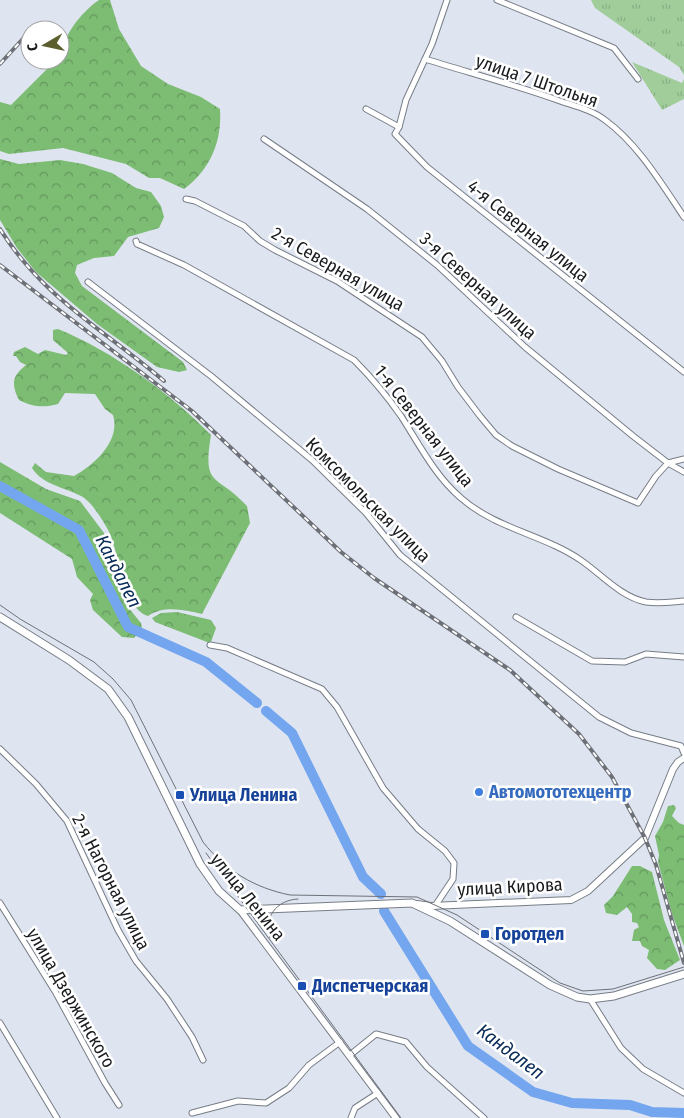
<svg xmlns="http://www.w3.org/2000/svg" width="684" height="1118" font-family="'Fira Sans Condensed',sans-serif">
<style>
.grass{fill:url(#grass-tufts)}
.forest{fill:url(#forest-crowns)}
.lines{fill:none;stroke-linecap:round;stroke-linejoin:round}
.river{stroke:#73a6ef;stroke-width:10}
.minor-casing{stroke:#777d86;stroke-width:7}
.tertiary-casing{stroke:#777d86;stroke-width:8}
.secondary-casing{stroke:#777d86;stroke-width:9}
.minor{stroke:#fff;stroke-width:5}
.tertiary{stroke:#fff;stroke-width:6}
.secondary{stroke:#fff;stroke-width:7}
.tram{stroke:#6d7077;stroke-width:1}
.rail-casing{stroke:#6d7077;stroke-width:4}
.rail{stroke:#fff;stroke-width:2;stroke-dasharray:5.5;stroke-linecap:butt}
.shop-dot{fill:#3f7fe0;stroke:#fff;stroke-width:2}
.transit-dot{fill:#1a4fb4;stroke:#fff;stroke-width:2}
.labels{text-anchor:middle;stroke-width:5;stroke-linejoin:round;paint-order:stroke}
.street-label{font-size:18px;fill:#181a1d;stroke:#fff}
.shop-label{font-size:18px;font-weight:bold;fill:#366cbe;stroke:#fff;text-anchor:start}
.transit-label{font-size:18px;font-weight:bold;fill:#164399;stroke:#fff;text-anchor:start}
.water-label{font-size:19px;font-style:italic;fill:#082a57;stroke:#fff}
</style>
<defs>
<pattern id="grass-tufts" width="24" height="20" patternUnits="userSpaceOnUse" patternTransform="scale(1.25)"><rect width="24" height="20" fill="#a0cd9a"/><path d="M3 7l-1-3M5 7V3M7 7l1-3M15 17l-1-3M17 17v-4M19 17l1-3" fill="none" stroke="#89af84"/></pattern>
<pattern id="forest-crowns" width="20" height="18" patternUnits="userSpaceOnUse" patternTransform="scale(1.25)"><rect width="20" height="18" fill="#7cbc73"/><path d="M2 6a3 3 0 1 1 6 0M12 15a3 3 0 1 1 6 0" fill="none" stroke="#65985e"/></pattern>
</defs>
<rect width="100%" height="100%" fill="#dfe5f0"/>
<!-- grass -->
<g class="grass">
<polygon points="591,0 684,0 684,75 679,67 595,8"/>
<polygon points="632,62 682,83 684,79 684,99 662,110"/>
</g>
<!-- forest -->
<g class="forest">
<path d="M99 0H110L119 29 141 66 168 84 201 97 220 109C222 141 211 169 184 189L160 178H149L126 164 63 148 9 154 0 151V102L11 105 56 60H60C62 37 80 13 99 0Z"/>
<polygon points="0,159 19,164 60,160 83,164 112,173 136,188 151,192 161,206 164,217 159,228 128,237 114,256 94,258 77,265 75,273 82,286 183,362 187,370 179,372 157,367 97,324 36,272 17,248 0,220"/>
<path d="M58 329C112 351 170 393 211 435 202 489 217 473 247 506L250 523 202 614C184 610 164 605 148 616 122 608 120 550 107 528 102 519 91 501 81 496 64 487 43 485 32 468L35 463 46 472 74 476C94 465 121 441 113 415L105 409 95 394 65 393 58 404C43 408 33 407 19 400 11 384 12 376 26 365L20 362 16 356H13L14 352 25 347 38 354 45 350 66 355 68 353 53 340V330Z"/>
<polygon points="0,462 46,489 80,501 104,533 127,606 141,623 142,628 134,638 122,637 93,610 90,600 93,594 77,577 72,559 0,513"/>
<polygon points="177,612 211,620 216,628 211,642 207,642 155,622 152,618 161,613"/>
<polygon points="674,805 676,808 672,816 679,823 684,825 684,946 672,914 658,862 659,855 655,836 663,822 668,806"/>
<polygon points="632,866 640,866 652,872 664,920 680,960 665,970 657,969 647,958 649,950 642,946 640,941 632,941 634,930 639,927 637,923 632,922 632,914 627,907 617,915 606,913 604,905 613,896"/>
</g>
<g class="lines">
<!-- river -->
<g class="river">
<polyline points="0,486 79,530 128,627 206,662 257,703"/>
<polyline points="266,711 292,733 363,877 381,894"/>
<polyline points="384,911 468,1046 533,1092 572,1103 630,1105 652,1112 684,1113"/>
</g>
<!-- minor casing -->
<g class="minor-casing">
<g id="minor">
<polyline points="497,0 614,48 638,79"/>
<path d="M425 59C470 73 516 85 560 101 575 106 592 110 605 120 638 144 661 183 684 217"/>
<polyline points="366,109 399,127 395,134 427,167 684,372"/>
<polyline points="399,127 406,100 432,44 447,0"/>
<polyline points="264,139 367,209 437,265 525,347 633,436 668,463 684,472"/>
<polyline points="186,199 195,201 244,226 260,241 275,250 337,281 422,337 442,361 458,387 480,416 496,435 512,446 558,469 638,503 656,476 668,463"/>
<path d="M136 241 137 244 184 265 354 360C371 377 387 396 401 416 419 444 435 476 461 498 496 529 545 535 582 561 602 575 621 597 646 602 659 604 671 602 684 601"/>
<polyline points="88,282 211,376 312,460 366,513 400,555 599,717 631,733 681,746 684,753"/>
<polyline points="668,463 684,459"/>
<polyline points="516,617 592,661 625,662 646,654 684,657"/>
<polyline points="210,645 227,648 322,689 337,707 383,788 418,829 445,851 454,863 453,879 435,906"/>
<polyline points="0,749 36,784 67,821 118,930 136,961 167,999 192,1037 203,1060"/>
<polyline points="0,903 56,993 105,1083 119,1105"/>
<polyline points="590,999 621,1048 643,1069 684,1093"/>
<polyline points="0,1023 57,1118"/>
<polyline points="350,1055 376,1034 406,1042 427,1067 484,1118"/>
<polyline points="192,1113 238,1101 266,1103 289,1088 309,1065 340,1042"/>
<polyline points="351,1118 355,1108 378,1093"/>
</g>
</g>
<!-- tertiary casing -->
<g class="tertiary-casing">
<g id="tertiary">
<polyline points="417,904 431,906 571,900 588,891 645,838 673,769 678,762 684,758"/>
<polyline points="240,910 396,1118"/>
</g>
</g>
<!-- secondary casing -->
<g class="secondary-casing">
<polyline id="secondary" points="0,617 69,660 108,689 128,717 200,864 219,891 240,910 412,903 450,921 550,985 577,997 590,999 614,996 684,974"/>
</g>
<!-- minor -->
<use href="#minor" class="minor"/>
<!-- tertiary -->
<use href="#tertiary" class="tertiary"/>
<!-- secondary -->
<use href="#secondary" class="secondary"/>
<!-- tram -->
<g class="tram">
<path d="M0 605 20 619 94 662 113 679 131 700 203 842C226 871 255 888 290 895L417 897 457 915 560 983 583 991 613 989 684 967"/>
<polyline points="206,853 401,1118"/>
<path d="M270 938C263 918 276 900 298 899"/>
</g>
<!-- rail casing -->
<g class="rail-casing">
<g id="rail">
<polyline points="0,64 30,31"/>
<path d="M0 229C44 299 103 329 164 381"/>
<polyline points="0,265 192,411 341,552 374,578 510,670 579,734 612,777 645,838 656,865 684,963"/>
</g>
</g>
<!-- rail -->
<use href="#rail" class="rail"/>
</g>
<!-- markers -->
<circle class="shop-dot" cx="479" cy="792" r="5"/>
<g class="transit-dot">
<rect x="175" y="790" width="10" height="10" rx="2.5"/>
<rect x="480" y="929" width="10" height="10" rx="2.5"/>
<rect x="297" y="981" width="10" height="10" rx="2.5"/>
</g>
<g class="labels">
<!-- street labels -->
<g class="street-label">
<text transform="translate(537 81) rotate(19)" y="6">улица 7 Штольня</text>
<text transform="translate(528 231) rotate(39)" y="6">4-я Северная улица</text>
<text transform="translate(338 269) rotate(30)" y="6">2-я Северная улица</text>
<text transform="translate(478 286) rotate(42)" y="6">3-я Северная улица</text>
<text transform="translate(424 426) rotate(52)" y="6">1-я Северная улица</text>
<text transform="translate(368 500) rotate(45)" y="6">Комсомольская улица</text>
<text transform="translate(111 882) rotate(63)" y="6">2-я Нагорная улица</text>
<text transform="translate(510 887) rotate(-3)" y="6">улица Кирова</text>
<text transform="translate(248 897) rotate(51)" y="6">улица Ленина</text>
<text transform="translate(71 998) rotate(60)" y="6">улица Дзержинского</text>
</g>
<!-- shop labels -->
<g class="shop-label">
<text x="489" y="798">Автомототехцентр</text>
</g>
<!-- transit labels -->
<g class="transit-label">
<text x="190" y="801">Улица Ленина</text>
<text x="495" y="940">Горотдел</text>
<text x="312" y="992">Диспетчерская</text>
</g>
<!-- water labels -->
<g class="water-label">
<text transform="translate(119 571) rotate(63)" y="7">Кандалеп</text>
<text transform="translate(511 1051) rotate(37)" y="7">Кандалеп</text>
</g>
</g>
<!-- north arrow -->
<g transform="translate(45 45) rotate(261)"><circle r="24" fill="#ffffff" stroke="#a3a3a5"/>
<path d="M0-4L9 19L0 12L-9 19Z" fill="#5c5f2d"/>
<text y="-8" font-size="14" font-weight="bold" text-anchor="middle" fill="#181a1d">С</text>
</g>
</svg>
